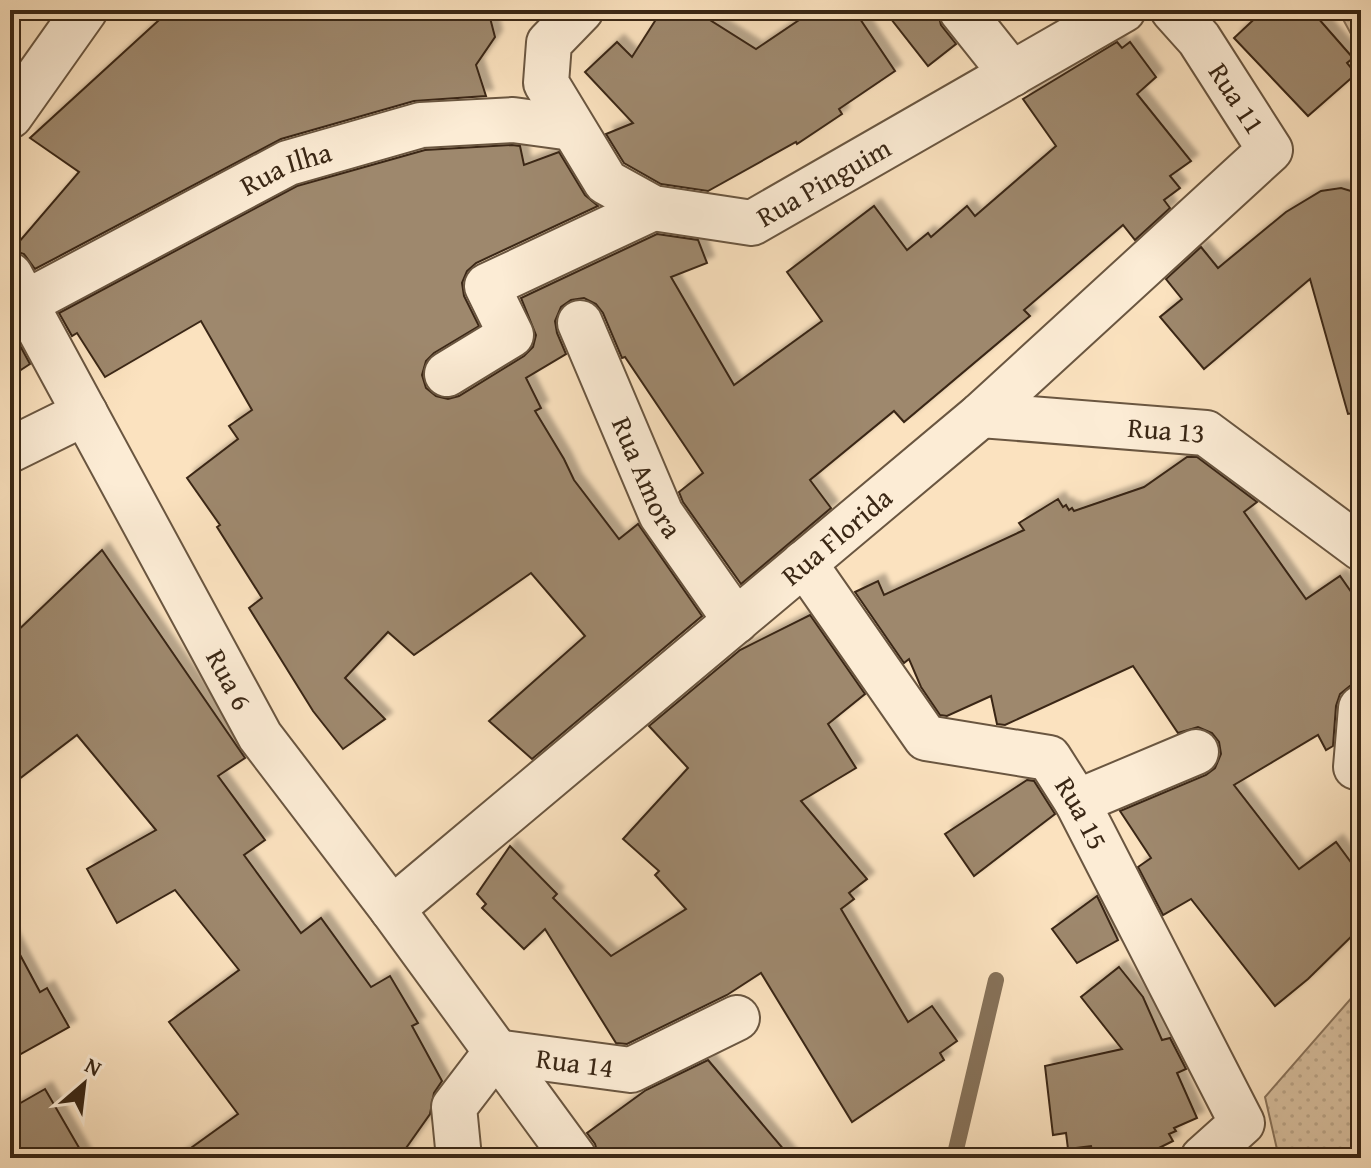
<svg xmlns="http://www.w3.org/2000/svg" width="1371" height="1168" font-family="'Gentium Book Plus',serif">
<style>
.park{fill:url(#park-dots);stroke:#8a745c;stroke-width:2}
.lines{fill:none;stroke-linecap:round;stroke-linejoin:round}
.stream{stroke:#867158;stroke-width:16}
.building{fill:#9e886d;stroke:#3a2715;stroke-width:2;filter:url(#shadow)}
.minor-casing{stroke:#6a5640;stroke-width:48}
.minor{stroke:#fcecd5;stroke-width:44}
.labels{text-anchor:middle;stroke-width:8;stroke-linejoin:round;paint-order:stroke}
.street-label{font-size:28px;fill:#3a2715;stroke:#fcecd5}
</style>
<defs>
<pattern id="park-dots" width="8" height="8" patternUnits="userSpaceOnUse" patternTransform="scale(2)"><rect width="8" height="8" fill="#dac2a2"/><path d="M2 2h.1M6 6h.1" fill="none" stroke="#bca78b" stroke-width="1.8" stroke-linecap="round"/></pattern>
<filter id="shadow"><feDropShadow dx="7" dy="-7" stdDeviation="2" flood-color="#0004"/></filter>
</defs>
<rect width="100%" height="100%" fill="#fbe2bf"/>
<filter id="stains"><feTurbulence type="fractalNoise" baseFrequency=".0025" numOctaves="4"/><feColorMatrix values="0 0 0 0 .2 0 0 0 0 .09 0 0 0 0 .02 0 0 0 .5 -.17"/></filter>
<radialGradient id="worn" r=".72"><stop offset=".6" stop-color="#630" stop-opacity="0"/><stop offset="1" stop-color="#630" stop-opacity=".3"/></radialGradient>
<!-- park -->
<g class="park">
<polygon points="1338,10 1361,10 1361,199 1357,45"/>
<polygon points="1361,987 1361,1158 1279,1158 1265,1097"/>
</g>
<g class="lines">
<!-- stream -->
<polyline class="stream" points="954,1158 996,980"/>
</g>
<!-- building -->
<g class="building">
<polygon points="170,10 488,10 495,37 476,65 486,96 414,101 281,139 35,269 24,254 12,250 79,172 30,138"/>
<polygon points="662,10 694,10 756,49 814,10 854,10 895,71 839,109 842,114 797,144 796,142 708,191 661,184 624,163 606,134 633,123 585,72 617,42 632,57"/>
<polygon points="884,10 937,10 941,25 956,44 928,66"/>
<polygon points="1264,10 1311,10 1353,58 1347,63 1356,74 1308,116 1234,38"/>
<polygon points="1117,42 1122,48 1130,42 1156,77 1137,94 1191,161 1170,176 1180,188 1164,200 1170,208 1135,240 1123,225 1024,310 1030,316 904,422 894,411 810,480 831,508 741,584 683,502 679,492 703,473 625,357 622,358 603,313 596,304 584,298 571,300 561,307 555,321 557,333 566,354 526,378 541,408 535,411 564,459 574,480 619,539 638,524 702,616 532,759 489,721 585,636 531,573 414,655 388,632 345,678 385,719 343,749 313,711 249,608 262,598 217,527 220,525 187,478 238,439 229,426 252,410 201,321 105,377 77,333 72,336 59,313 297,186 425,150 512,145 520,146 524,165 559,152 585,195 598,206 476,263 467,271 462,283 464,296 479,326 434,353 426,361 422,375 426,388 436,396 448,399 459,396 524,356 533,347 536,335 521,298 657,234 698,240 707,263 671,277 734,385 822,321 787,272 874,206 907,250 928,233 931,237 967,206 975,216 1056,146 1023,99"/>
<polygon points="1341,188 1361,194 1361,412 1348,414 1310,279 1204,369 1160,317 1182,299 1166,279 1201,247 1218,268 1286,212 1321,191"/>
<polygon points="10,327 30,364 10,377"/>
<polygon points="1187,457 1197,457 1257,502 1244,512 1306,599 1340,576 1361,606 1361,683 1350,686 1340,694 1336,706 1333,746 1326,750 1318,735 1234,785 1299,869 1336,842 1361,876 1361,927 1308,979 1275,1006 1191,899 1163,915 1138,867 1151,858 1120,811 1206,775 1215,768 1221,754 1219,742 1212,733 1198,727 1178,733 1133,666 1005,725 997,724 991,696 947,716 940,715 921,687 909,659 904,663 855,592 878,581 884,595 1024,530 1019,523 1058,499 1063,507 1066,505 1069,510 1072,508 1074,511 1144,487"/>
<polygon points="102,550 245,758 218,776 265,840 244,855 301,933 321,918 371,987 390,976 418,1023 412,1026 442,1081 434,1093 430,1114 399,1158 177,1158 238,1114 169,1022 239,970 175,890 117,923 87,869 156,830 77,735 10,786 10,638"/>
<polygon points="810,615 865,694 828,724 856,768 801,801 867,879 849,893 854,899 841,909 908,1022 932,1006 957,1041 940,1053 944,1060 852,1122 761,973 727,995 627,1044 616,1043 545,929 524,949 482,908 486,904 477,894 510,846 557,894 553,898 611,956 686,909 655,875 659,871 623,839 688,768 649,726 740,650"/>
<polygon points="1027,780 1034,781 1055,814 974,876 945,834"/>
<polygon points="1097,896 1118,940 1077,963 1052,929"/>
<polygon points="10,936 40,992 47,988 69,1027 10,1060"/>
<polygon points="1119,967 1143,997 1162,1040 1170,1038 1186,1069 1177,1073 1197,1118 1174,1128 1176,1131 1169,1134 1173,1141 1139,1158 1094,1158 1091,1146 1068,1149 1066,1133 1053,1135 1045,1066 1122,1049 1081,997"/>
<polygon points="708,1060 791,1158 599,1158 595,1144 587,1133 646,1090"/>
<polygon points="45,1089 85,1158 10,1158 10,1109"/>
</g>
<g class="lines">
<!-- minor casing -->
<g class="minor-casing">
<g id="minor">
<path id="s1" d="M581 10 549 43 546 83 606 182 653 208 752 223 1123 10"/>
<polyline points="961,10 1012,74"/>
<polyline points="10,116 85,10"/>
<path id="s2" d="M10 275 260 736 392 909 574 1158"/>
<path id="s3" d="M25 303 288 163 421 125 513 120 572 128"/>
<path id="s4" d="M580 323 661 514 736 621"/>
<polyline points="447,374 511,335 487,286 653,208"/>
<path id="s5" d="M981 415 1206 433 1361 548"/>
<polyline points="10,450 85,413"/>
<path id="s6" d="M804 563 926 738 1049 758 1077 802 1242 1123 1203 1158"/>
<polyline points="1356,767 1361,708"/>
<polyline points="1077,802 1196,752"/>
<path id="s7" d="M392 909 981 415 1270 150 1199 39 1173 10"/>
<path id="s8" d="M459 1158 454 1107 496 1052 631 1070 737 1018"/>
</g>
</g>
<!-- minor -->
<use href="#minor" class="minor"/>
</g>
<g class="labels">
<!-- street labels -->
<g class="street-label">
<text transform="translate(1237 98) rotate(57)" y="10">Rua 11</text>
<text dy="10" stroke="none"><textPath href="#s3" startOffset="294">Rua Ilha</textPath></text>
<text dy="10" stroke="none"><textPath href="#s1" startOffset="438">Rua Pinguim</textPath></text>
<text dy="10" stroke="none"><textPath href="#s5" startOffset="186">Rua 13</textPath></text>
<text dy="10" stroke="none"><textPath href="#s4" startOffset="168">Rua Amora</textPath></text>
<text dy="10" stroke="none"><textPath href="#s7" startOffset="580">Rua Florida</textPath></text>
<text dy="10" stroke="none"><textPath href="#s2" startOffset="460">Rua 6</textPath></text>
<text dy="10" stroke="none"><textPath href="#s6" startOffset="402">Rua 15</textPath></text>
<text dy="10" stroke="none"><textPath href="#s8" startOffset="200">Rua 14</textPath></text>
</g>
</g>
<!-- margin -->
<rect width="1371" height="1168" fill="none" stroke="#fbe2bf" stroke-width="40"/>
<rect x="12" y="12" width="1347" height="1144" fill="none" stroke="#3a2715" stroke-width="4"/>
<rect x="20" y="20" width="1331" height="1128" fill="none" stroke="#3a2715" stroke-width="2"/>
<!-- north arrow -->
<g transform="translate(84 1084) rotate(28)" stroke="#fcecd5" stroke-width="6" paint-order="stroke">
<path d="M0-6L14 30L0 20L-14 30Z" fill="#3a2715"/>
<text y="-12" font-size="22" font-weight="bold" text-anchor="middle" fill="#3a2715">N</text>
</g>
<rect width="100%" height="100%" filter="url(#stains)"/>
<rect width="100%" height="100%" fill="url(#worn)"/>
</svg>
